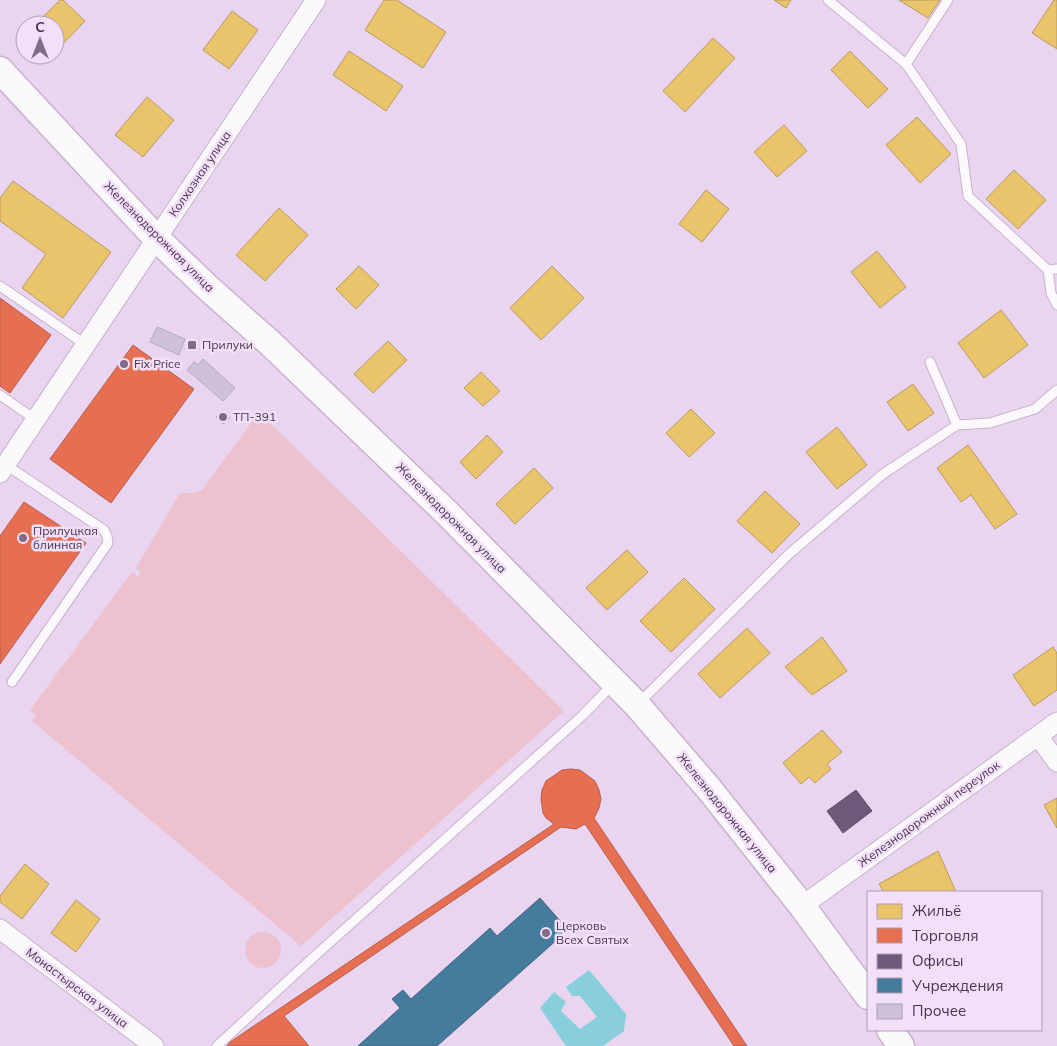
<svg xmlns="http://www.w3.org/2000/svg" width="1057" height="1046" font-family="Mulish,sans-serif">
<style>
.green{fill:#edc1ce}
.water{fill:#89cfdb}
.homes{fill:#e9c46a;stroke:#b89961}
.shops{fill:#e76f51;stroke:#b75d50}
.offices{fill:#6d597a;stroke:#624e6c}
.public{fill:#457b9d;stroke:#466685}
.building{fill:#cec1db;stroke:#b6a9c2}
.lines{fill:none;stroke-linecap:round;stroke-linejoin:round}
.lane-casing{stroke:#c5b3ca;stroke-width:11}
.street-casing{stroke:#c5b3ca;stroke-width:21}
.secondary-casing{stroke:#c5b3ca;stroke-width:29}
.lane{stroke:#fcf9fd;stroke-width:9}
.street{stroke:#fcf9fd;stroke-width:19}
.secondary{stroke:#fcf9fd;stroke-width:26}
.poi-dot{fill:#806c86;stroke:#f2dff8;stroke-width:2}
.labels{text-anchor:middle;stroke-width:5;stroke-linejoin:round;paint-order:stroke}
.street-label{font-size:12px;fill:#47344d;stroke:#f2dff8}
.poi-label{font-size:12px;fill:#47344d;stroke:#f2dff8;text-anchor:start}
</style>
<rect width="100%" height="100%" fill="#ead5f1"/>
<!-- green -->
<g class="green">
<polygon points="259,412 564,711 301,946 32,721 36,715 30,710 132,572 138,577 141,572 136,568 180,493 193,493 202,490"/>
<circle cx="263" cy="950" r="18"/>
</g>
<!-- water -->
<polygon class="water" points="589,970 626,1014 624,1031 603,1046 566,1046 540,1008 554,992 566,1002 561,1011 580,1029 597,1017 580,996 572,996 566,987"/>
<!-- homes -->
<g class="homes">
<polygon points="60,0 63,0 85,21 55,52 55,25 35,25"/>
<polygon points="384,0 397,0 446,32 423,68 365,30"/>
<polygon points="774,0 791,0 786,8"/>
<polygon points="899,0 940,0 928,18"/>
<polygon points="1054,0 1057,0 1057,49 1032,33"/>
<polygon points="232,11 258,30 229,69 203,50"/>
<polygon points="713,38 735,58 685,112 663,91"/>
<polygon points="349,51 403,86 386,111 333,75"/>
<polygon points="850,51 888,89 868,108 831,70"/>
<polygon points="147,97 174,120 143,157 115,135"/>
<polygon points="917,117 951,154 920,183 886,145"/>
<polygon points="784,125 807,151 777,177 754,152"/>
<polygon points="1014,170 1046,200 1018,229 986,199"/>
<polygon points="13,181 111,252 63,318 22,288 46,254 0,221 0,198"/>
<polygon points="706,190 729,209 702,242 679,224"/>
<polygon points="279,208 308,235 265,281 236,255"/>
<polygon points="877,251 906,287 880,308 851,272"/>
<polygon points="359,266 379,285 356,309 336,289"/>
<polygon points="552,266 584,298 541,340 510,308"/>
<polygon points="1001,310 1028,345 984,378 958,343"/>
<polygon points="388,341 407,360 373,393 354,374"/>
<polygon points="481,372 500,391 483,406 464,388"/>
<polygon points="913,384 934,413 908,431 887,402"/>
<polygon points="691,409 715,433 689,457 666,433"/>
<polygon points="837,427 867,465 837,489 806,452"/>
<polygon points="487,435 503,452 476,479 460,462"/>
<polygon points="968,445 1017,514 995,529 971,495 961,502 937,468"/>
<polygon points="534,468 553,488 515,524 496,504"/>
<polygon points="765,491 800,524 772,553 737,521"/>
<polygon points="627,550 648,572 607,610 586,588"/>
<polygon points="684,578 715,609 671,652 640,621"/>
<polygon points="747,628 770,653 720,698 698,674"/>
<polygon points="822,637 847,671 812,695 785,667"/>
<polygon points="1053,647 1057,653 1057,690 1034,706 1013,675"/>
<polygon points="822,730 842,752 827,764 831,769 815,783 809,777 801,784 783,763"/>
<polygon points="1057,798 1057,828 1044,805"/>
<polygon points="938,851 956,892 884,892 879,884"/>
<polygon points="25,864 49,884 22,919 0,902 0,896"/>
<polygon points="76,900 100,919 76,952 51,933"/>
</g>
<!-- shops -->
<g class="shops">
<polygon points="0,298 51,335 10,393 0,386"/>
<polygon points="133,345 194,389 111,503 50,459"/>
<polygon points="24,502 86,543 0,664 0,536"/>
<polygon points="571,769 580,770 595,781 599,790 601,799 599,808 594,818 747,1046 734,1046 585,824 576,829 561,827 284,1016 309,1046 227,1046 230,1042 554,824 546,818 543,813 541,799 542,790 546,781 562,770"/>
</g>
<!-- offices -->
<polygon class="offices" points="856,790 872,811 843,833 827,811"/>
<!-- public -->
<polygon class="public" points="540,898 568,930 437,1046 358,1046 400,1008 392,999 403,990 411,999 490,928 497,936"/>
<!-- building -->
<g class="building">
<polygon points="157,327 185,339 179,355 150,342"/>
<polygon points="203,359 235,388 223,401 187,370 194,362 198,365"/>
<polygon points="223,411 230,418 223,424 216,417"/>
</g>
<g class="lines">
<!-- lane casing -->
<g class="lane-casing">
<g id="lane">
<polyline points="828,0 906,64 961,144 968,196 1048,270 1057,269"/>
<polyline points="906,64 948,0"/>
<polyline points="1048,270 1051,293 1057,305"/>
<polyline points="0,286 86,345"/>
<polyline points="930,362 957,425"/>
<polyline points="0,395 36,420"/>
<polyline points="6,465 104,530 107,536 108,543 12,682"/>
<polyline points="639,703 789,554 883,474 957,425 990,423 1035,409 1057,390"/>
<polyline points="217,1046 317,954 583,715 613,684"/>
</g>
</g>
<!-- street casing -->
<g class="street-casing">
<g id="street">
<polyline points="0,473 316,0"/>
<polyline points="1038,736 1057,762"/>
<polyline points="802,906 1057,722"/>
<polyline points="0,929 154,1046"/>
</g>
</g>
<!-- secondary casing -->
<g class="secondary-casing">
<g id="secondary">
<polyline points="0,70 157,239 207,287 270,343 447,513 637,705 710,790 802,906 868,996"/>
<polyline points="890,1030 901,1046"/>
</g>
</g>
<!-- lane -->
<use href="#lane" class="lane"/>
<!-- street -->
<use href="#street" class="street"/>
<!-- secondary -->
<use href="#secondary" class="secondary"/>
</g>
<!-- markers -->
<g class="poi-dot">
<rect x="187" y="340" width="10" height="10" rx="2.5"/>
<circle cx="124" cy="364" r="5"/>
<circle cx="223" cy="417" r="5"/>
<circle cx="23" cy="538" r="5"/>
<circle cx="546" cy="933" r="5"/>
</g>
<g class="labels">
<!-- street labels -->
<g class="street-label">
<text transform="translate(200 174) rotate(-56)" y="4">Колхозная улица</text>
<text transform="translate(159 237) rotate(45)" y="4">Железнодорожная улица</text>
<text transform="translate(451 518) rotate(45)" y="4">Железнодорожная улица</text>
<text transform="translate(727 813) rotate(51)" y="4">Железнодорожная улица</text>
<text transform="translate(929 814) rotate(-36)" y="4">Железнодорожный переулок</text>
<text transform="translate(77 988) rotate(37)" y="4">Монастырская улица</text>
</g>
<!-- poi labels -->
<g class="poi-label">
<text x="202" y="349">Прилуки</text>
<text x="134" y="368">Fix Price</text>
<text x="233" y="421">ТП-391</text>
<text x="33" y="535">Прилуцкая<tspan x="33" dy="14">блинная</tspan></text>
<text x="556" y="930">Церковь<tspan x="556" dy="14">Всех Святых</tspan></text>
</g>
</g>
<!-- legend -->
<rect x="867" y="891" width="175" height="140" fill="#f2dff8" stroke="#ae9bb4"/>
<rect x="877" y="904" width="25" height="15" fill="#e9c46a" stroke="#ae9bb4"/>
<text x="912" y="916" font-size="15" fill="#47344d">Жильё</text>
<rect x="877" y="928" width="25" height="15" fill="#e76f51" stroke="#ae9bb4"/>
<text x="912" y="941" font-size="15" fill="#47344d">Торговля</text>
<rect x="877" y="954" width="25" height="15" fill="#6d597a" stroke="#ae9bb4"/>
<text x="912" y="966" font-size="15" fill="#47344d">Офисы</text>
<rect x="877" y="978" width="25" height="15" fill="#457b9d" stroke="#ae9bb4"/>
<text x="912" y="991" font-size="15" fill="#47344d">Учреждения</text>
<rect x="877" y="1004" width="25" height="15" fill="#cec1db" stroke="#ae9bb4"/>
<text x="912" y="1016" font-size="15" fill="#47344d">Прочее</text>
<!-- north arrow -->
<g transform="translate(40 40)"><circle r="24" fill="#f2dff8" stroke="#ae9bb4"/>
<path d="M0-4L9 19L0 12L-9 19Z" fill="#806c86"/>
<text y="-8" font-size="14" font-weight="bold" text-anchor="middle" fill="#47344d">С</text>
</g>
</svg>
